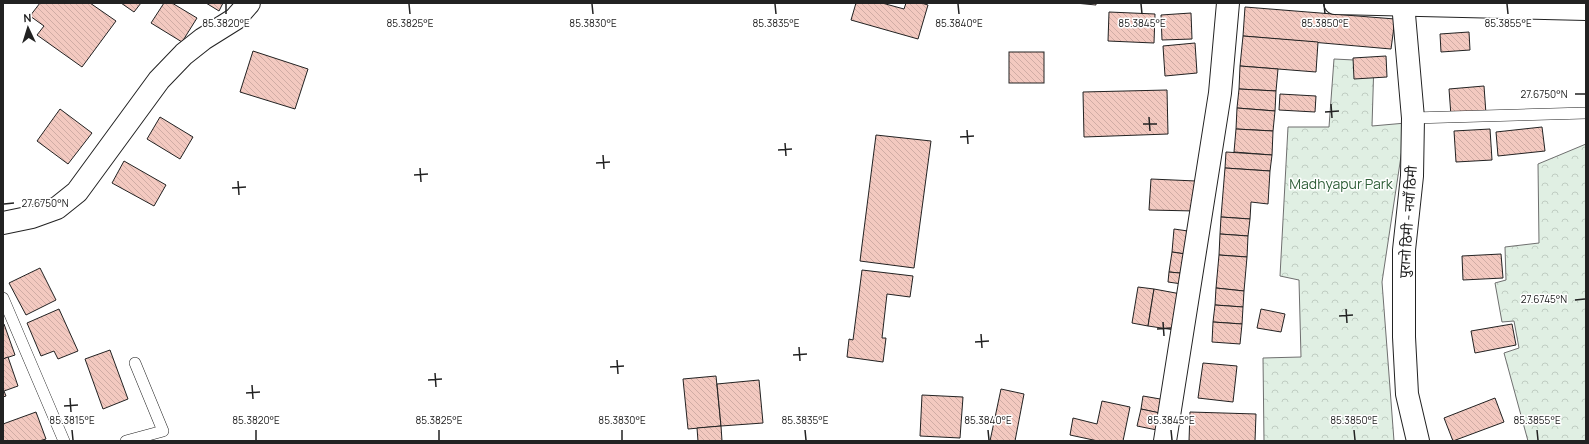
<svg xmlns="http://www.w3.org/2000/svg" width="1589" height="444" font-family="Manrope,'Noto Sans Devanagari',sans-serif">
<style>
.park{fill:url(#park-crowns);stroke:#6f6f6f}
.building{fill:url(#building-back-hatch);stroke:#222}
.lines{fill:none;stroke-linecap:round;stroke-linejoin:round}
.service-casing{stroke:#222;stroke-width:12}
.minor-casing{stroke:#222;stroke-width:24}
.secondary-casing{stroke:#222;stroke-width:24}
.service{stroke:#fff;stroke-width:11}
.minor{stroke:#fff;stroke-width:22}
.secondary{stroke:#fff;stroke-width:22}
.ticks{fill:none;stroke:#222;stroke-width:1.5}
.labels{text-anchor:middle;stroke-width:3;stroke-linejoin:round;paint-order:stroke}
.park-label{font-size:14px;fill:#2f5e38;stroke:#fff}
.street-label{font-size:14px;fill:#222;stroke:#fff}
.ticks-label{font-size:10px;text-anchor:middle;fill:#222;stroke:#fff;stroke-width:3;stroke-linejoin:round;paint-order:stroke}
</style>
<defs>
<pattern id="park-crowns" width="20" height="18" patternUnits="userSpaceOnUse"><rect width="20" height="18" fill="#e0efe3"/><path d="M2 6a3 3 0 1 1 6 0M12 15a3 3 0 1 1 6 0" fill="none" stroke="#c0cdc2"/></pattern>
<pattern id="building-back-hatch" width="6" height="6" patternUnits="userSpaceOnUse"><rect width="6" height="6" fill="#f3c9c0"/><path d="M-1 5l2 2M0 0l6 6M5-1l2 2" fill="none" stroke="#d0aca5"/></pattern>
</defs>
<rect width="100%" height="100%" fill="#fff"/>
<!-- park -->
<g class="park">
<polygon points="1334,59 1374,61 1372,126 1406,123 1382,282 1394,441 1264,441 1263,358 1301,357 1299,280 1280,276 1288,127 1329,127"/>
<polygon points="1586,144 1586,441 1528,441 1504,353 1519,348 1514,321 1502,322 1495,283 1506,280 1505,247 1539,243 1538,164"/>
</g>
<!-- building -->
<g class="building">
<polygon points="40,3 90,3 116,21 82,67 37,35 44,26 30,16"/>
<polygon points="121,3 141,3 134,12"/>
<polygon points="164,3 172,3 197,18 182,42 151,23"/>
<polygon points="206,3 223,3 219,11"/>
<polygon points="856,3 882,3 904,9 906,3 921,3 928,5 918,39 851,20"/>
<polygon points="1075,3 1096,3 1096,5"/>
<polygon points="1245,7 1395,19 1391,49 1243,36"/>
<polygon points="1109,12 1155,14 1154,43 1108,41"/>
<polygon points="1191,13 1192,39 1162,40 1161,15"/>
<polygon points="1469,32 1470,50 1441,52 1440,34"/>
<polygon points="1243,36 1318,42 1316,72 1240,66"/>
<polygon points="1195,43 1197,73 1165,76 1163,46"/>
<polygon points="253,51 308,69 295,109 240,92"/>
<rect x="1009" y="52" width="35" height="31"/>
<polygon points="1386,56 1387,77 1354,79 1353,58"/>
<polygon points="1240,66 1278,69 1276,91 1239,89"/>
<polygon points="1484,86 1486,114 1451,116 1449,89"/>
<polygon points="1239,89 1276,91 1275,111 1237,108"/>
<polygon points="1167,90 1168,134 1084,137 1083,92"/>
<polygon points="1280,94 1316,96 1315,112 1279,110"/>
<polygon points="1237,108 1275,111 1273,131 1236,129"/>
<polygon points="60,109 92,133 68,164 37,141"/>
<polygon points="160,117 193,137 180,159 147,139"/>
<polygon points="1542,127 1545,151 1498,156 1496,132"/>
<polygon points="1236,129 1273,131 1272,155 1234,152"/>
<polygon points="1490,129 1492,160 1456,162 1454,131"/>
<polygon points="876,135 931,141 914,268 860,261"/>
<polygon points="1226,152 1272,155 1270,171 1225,168"/>
<polygon points="124,161 166,185 154,206 112,183"/>
<polygon points="1225,168 1270,171 1268,204 1251,202 1250,219 1221,217"/>
<polygon points="1151,179 1196,181 1195,211 1149,210"/>
<polygon points="1221,217 1250,219 1248,236 1220,234"/>
<polygon points="1174,229 1195,232 1192,255 1172,252"/>
<polygon points="1220,234 1248,236 1247,257 1219,255"/>
<polygon points="1172,252 1192,255 1190,274 1169,272"/>
<polygon points="1501,254 1503,278 1463,280 1462,256"/>
<polygon points="1219,255 1247,257 1244,291 1216,288"/>
<polygon points="40,268 56,300 26,315 9,283"/>
<polygon points="862,270 913,276 910,297 887,294 882,338 886,338 883,362 847,357 849,339 853,340"/>
<polygon points="1169,272 1190,274 1189,285 1168,282"/>
<polygon points="1138,287 1154,289 1148,326 1132,323"/>
<polygon points="1216,288 1244,291 1243,307 1215,305"/>
<polygon points="1154,289 1181,294 1175,330 1148,326"/>
<polygon points="1215,305 1243,307 1242,324 1213,322"/>
<polygon points="59,309 78,351 58,359 54,351 41,356 27,323"/>
<polygon points="1261,309 1285,314 1281,332 1257,328"/>
<polygon points="1213,322 1242,324 1240,344 1212,342"/>
<polygon points="3,324 4,324 15,355 3,359"/>
<polygon points="1512,324 1516,345 1475,353 1471,331"/>
<polygon points="110,350 128,399 103,409 85,359"/>
<polygon points="8,357 18,386 4,391 6,396 3,397 3,359"/>
<polygon points="1203,363 1237,366 1233,402 1198,398"/>
<polygon points="716,376 721,426 688,429 683,379"/>
<polygon points="759,380 763,423 721,426 717,384"/>
<polygon points="1001,389 1024,394 1015,441 990,441"/>
<polygon points="922,395 963,397 960,438 920,436"/>
<polygon points="1143,396 1166,400 1163,414 1141,409"/>
<polygon points="1495,398 1504,422 1453,441 1444,418"/>
<polygon points="1102,401 1130,407 1123,441 1098,441 1070,435 1073,418 1097,424"/>
<polygon points="1141,409 1165,414 1162,431 1137,426"/>
<polygon points="36,412 46,439 39,441 3,441 3,424"/>
<polygon points="1190,412 1256,414 1255,441 1189,441"/>
<polygon points="721,426 722,441 698,441 697,428"/>
</g>
<g class="lines">
<!-- service casing -->
<g class="service-casing">
<g id="service">
<polyline points="1413,118 1586,113"/>
<polyline points="3,298 64,441"/>
<polyline points="126,441 163,431 135,363"/>
</g>
</g>
<!-- minor casing -->
<g class="minor-casing">
<g id="minor">
<polyline points="1335,3 1586,9"/>
<polyline points="1403,3 1413,118 1412,176 1404,250 1404,337 1407,394 1418,441"/>
<polyline points="1165,441 1220,93 1228,3"/>
</g>
</g>
<!-- secondary casing -->
<g class="secondary-casing">
<polyline id="secondary" points="3,223 32,217 57,208 77,192 159,80 184,54 203,39 235,19 249,3"/>
</g>
<!-- service -->
<use href="#service" class="service"/>
<!-- minor -->
<use href="#minor" class="minor"/>
<!-- secondary -->
<use href="#secondary" class="secondary"/>
</g>
<!-- ticks -->
<path class="ticks" d="M226 4V14M409 4 410 14M592 4 593 14M775 4 776 14M958 4 959 14M1141 4 1142 14M1324 4 1325 14M1507 4 1508 14M1575 94H1585M1331 104 1332 118M1325 112 1339 111M1149 117 1150 131M1143 124H1157M967 130 968 144M960 137 974 136M785 143 786 156M778 150 792 149M603 155 604 169M596 163 610 162M420 168 421 182M414 175 428 174M238 181 239 195M232 188 246 187M4 204 14 203M1575 300 1585 299M1346 309 1347 323M1339 316 1353 315M1163 322 1164 336M1157 329 1171 328M981 334 982 348M975 342 989 341M799 347 800 361M793 355 807 354M617 360 618 374M610 367 624 366M435 373 436 387M428 380 442 379M252 385 253 399M246 393 260 392M70 398 71 412M64 406 78 405M72 430 73 440M256 430V440M439 430V440M622 430V440M805 430 806 440M988 430 989 440M1171 430 1172 440M1354 430 1355 440M1537 430 1538 440"/>
<g class="labels">
<!-- park labels -->
<g class="park-label">
<text x="1341" y="189">Madhyapur Park</text>
</g>
<!-- street labels -->
<g class="street-label">
<text transform="translate(1408 222) rotate(-86)" y="5">पुरानो ठिमी - नयाँ ठिमी</text>
</g>
</g>
<g class="ticks-label">
<text x="226" y="27">85.3820°E</text>
<text x="410" y="27">85.3825°E</text>
<text x="593" y="27">85.3830°E</text>
<text x="776" y="27">85.3835°E</text>
<text x="959" y="27">85.3840°E</text>
<text x="1142" y="27">85.3845°E</text>
<text x="1325" y="27">85.3850°E</text>
<text x="1508" y="27">85.3855°E</text>
<text x="1544" y="98">27.6750°N</text>
<text x="45" y="207">27.6750°N</text>
<text x="1544" y="303">27.6745°N</text>
<text x="72" y="424">85.3815°E</text>
<text x="256" y="424">85.3820°E</text>
<text x="439" y="424">85.3825°E</text>
<text x="622" y="424">85.3830°E</text>
<text x="805" y="424">85.3835°E</text>
<text x="988" y="424">85.3840°E</text>
<text x="1171" y="424">85.3845°E</text>
<text x="1354" y="424">85.3850°E</text>
<text x="1537" y="424">85.3855°E</text>
</g>
<!-- border -->
<rect width="1589" height="444" fill="none" stroke="#222222" stroke-width="8"/>
<!-- north arrow -->
<g transform="translate(28 28) rotate(356)" stroke="#ffffff" stroke-width="3" paint-order="stroke">
<path d="M0-3L7 15L0 10L-7 15Z" fill="#222222"/>
<text y="-6" font-size="11" font-weight="bold" text-anchor="middle" fill="#222222">N</text>
</g>
</svg>
